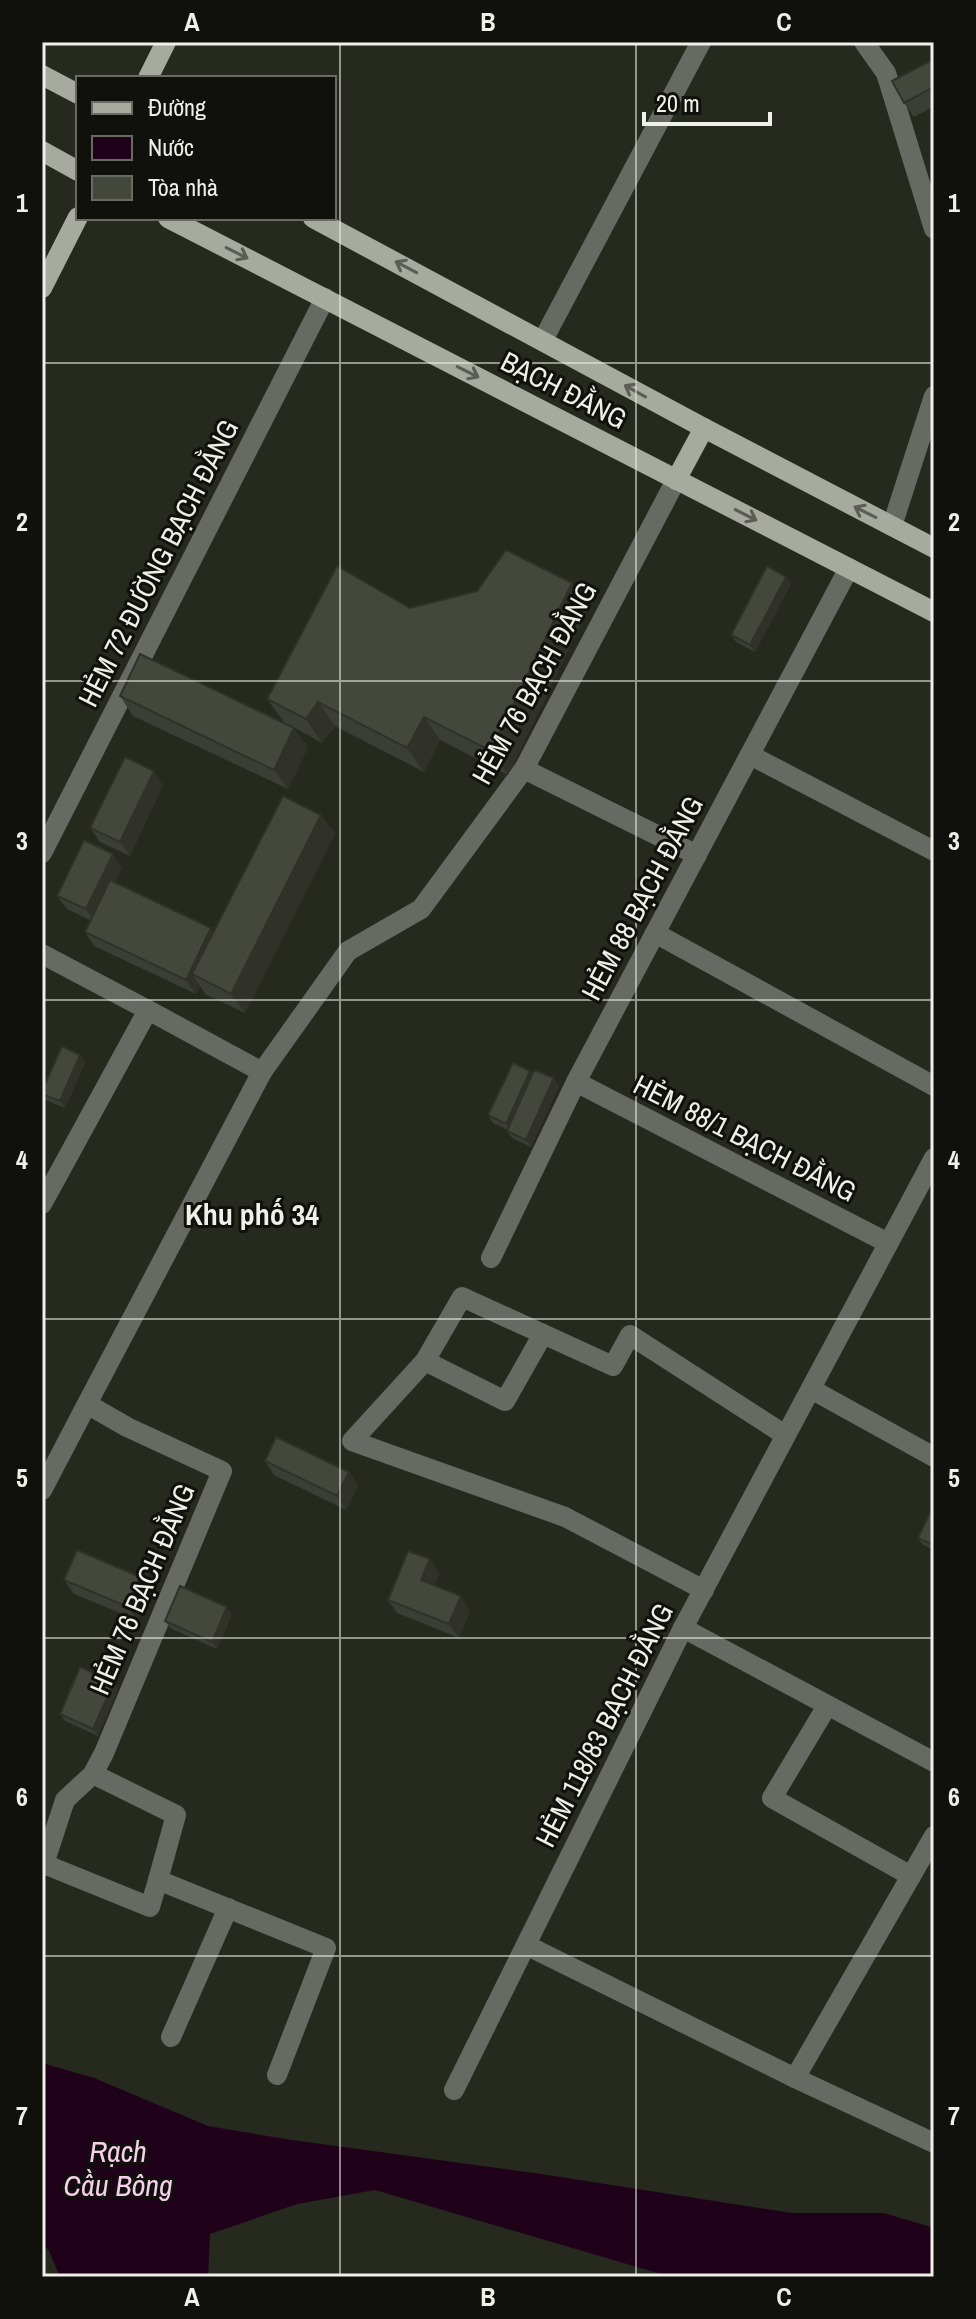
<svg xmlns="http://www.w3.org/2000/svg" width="976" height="2319" font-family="'Archivo Narrow',sans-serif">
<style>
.water{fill:#20011a}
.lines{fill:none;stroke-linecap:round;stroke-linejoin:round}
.minor{stroke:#676963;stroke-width:20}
.major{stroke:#a7aa9f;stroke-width:20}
.wall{fill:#3a3e34}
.shaded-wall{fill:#30322a}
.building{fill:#44483c;stroke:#30322a;stroke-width:2}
.oneway{stroke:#5c5e56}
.grid{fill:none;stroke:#eef0e9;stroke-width:2;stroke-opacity:0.55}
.labels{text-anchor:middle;stroke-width:6;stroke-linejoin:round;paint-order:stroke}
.street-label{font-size:28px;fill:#eef0e9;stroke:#10110c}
.neighbourhood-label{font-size:30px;font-weight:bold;fill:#eef0e9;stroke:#10110c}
.water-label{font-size:30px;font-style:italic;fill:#f8d0ec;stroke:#10110c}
.neatline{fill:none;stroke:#eef0e9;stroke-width:3}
.grid-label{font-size:26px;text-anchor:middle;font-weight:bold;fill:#eef0e9}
</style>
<rect width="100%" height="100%" fill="#26291e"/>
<!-- water -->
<polygon class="water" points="42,2063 94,2078 208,2126 285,2139 541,2174 792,2213 884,2213 934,2228 934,2277 671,2277 375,2190 297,2204 210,2234 208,2277 60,2277 49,2251 42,2243"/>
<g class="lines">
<!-- minor -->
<g class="minor">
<polyline points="864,42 886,73 934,229"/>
<polyline points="543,340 701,42"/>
<polyline points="892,526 934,396"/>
<polyline points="750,755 934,851"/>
<polyline points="524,769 697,855"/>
<polyline points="42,853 325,298"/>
<polyline points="655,933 934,1086"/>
<polyline points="42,954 148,1010 42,1204"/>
<polyline points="148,1010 262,1072"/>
<polyline points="576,1082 888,1243"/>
<polyline points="491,1258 576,1082 849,568"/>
<polyline points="425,1361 505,1401 543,1334"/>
<polyline points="811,1389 934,1457"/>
<polyline points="42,1490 87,1404"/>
<polyline points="704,1590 565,1517 352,1441 425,1361 462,1297 613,1366 630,1335 785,1435"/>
<polyline points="683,1628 934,1762"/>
<polyline points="827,1706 772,1798 911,1876"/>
<polyline points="93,1774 176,1815 158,1880 326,1948 277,2075"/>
<polyline points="158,1880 150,1907 44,1864 65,1800 93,1774 104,1753 222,1471 127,1427 87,1404 262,1072 348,951 421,909 524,769 676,480"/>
<polyline points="526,1945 795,2078 934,2143"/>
<polyline points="171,2037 228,1908"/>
<polyline points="795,2078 934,1836"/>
<polyline points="454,2090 683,1628 934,1158"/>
</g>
<!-- major -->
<g class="major">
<polyline points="42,75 78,94"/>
<polyline points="148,78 166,42"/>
<polyline points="42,151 78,171"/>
<polyline points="168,218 934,612"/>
<polyline points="313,218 704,428 934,548"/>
<polyline points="42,288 78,217"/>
<polyline points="676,480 704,428"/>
</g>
</g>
<!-- wall -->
<g class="wall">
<polygon points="934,59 934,106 914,117 904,103"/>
<polygon points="786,577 791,584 755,652 736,642 731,635"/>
<polygon points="572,583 589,607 508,775 440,740 424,772 335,726 322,743 284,722 267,699 410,608"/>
<polygon points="120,696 308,747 288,789 133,716"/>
<polygon points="163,785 130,856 100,842 90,828"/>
<polygon points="321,815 335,834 245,1013 205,994 200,986 196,994 94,946 85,932 90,920 67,909 57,896 122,868 115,883 214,932"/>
<polygon points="80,1055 85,1062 65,1108 46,1100 42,1095 42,1091"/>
<polygon points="530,1071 532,1074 559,1086 531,1147 512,1138 507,1131 508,1130 493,1123 488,1115"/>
<polygon points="265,1461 349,1472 358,1486 346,1510 274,1475"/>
<polygon points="934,1504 934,1550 923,1545 918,1538"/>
<polygon points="439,1573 434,1586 470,1610 459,1638 397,1613 388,1600"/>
<polygon points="140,1577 150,1591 137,1620 74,1594 64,1580"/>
<polygon points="232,1614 217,1649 170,1628 165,1621"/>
<polygon points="118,1689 98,1736 65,1721 60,1714"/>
</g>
<!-- shaded-wall -->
<g class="shaded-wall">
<polygon points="786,577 791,584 755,652 750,645"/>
<polygon points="572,583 589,607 508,775 491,751"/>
<polygon points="318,702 335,726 322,743 306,719"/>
<polygon points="424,717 440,740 424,772 407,748"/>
<polygon points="294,728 308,747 288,789 274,770"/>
<polygon points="154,771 163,785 130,856 120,842"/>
<polygon points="321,815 335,834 245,1013 231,994"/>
<polygon points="113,854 122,868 96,923 86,909"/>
<polygon points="211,928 221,942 192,974 200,986 196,994 186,980"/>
<polygon points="80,1055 85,1062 65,1108 60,1101"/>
<polygon points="530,1071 535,1078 510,1131 506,1124"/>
<polygon points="554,1078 559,1086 531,1147 526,1140"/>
<polygon points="349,1472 358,1486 346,1510 337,1496"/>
<polygon points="430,1559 439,1573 431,1594 421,1580"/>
<polygon points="140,1577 150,1591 137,1620 128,1607"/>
<polygon points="461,1596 470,1610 459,1638 449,1624"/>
<polygon points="227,1607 232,1614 217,1649 212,1642"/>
<polygon points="114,1682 118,1689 98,1736 93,1729"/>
</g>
<!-- building -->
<g class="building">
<polygon points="934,59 934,87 904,103 892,81"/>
<polygon points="506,550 572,583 491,751 424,717 407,748 318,702 306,719 267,699 337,566 410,608 477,591"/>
<polygon points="767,566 786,577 750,645 731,635"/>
<polygon points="140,654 294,728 274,770 120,696"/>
<polygon points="125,757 154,771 120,842 90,828"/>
<polygon points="283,796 321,815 231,994 192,974"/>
<polygon points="84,840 113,854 86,909 57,896"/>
<polygon points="110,880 211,928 186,980 85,932"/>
<polygon points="62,1046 80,1055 60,1101 42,1094 42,1091"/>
<polygon points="513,1063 530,1071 506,1124 488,1115"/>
<polygon points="534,1070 554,1078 526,1140 507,1131"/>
<polygon points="276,1437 349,1472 337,1496 265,1461"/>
<polygon points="934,1504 934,1545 918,1538"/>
<polygon points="77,1550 140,1577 128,1607 64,1580"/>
<polygon points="408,1551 430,1559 421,1580 461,1596 449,1624 388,1600"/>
<polygon points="180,1586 227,1607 212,1642 165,1621"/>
<polygon points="80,1667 114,1682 93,1729 60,1714"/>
</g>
<!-- one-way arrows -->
<defs><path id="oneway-shaft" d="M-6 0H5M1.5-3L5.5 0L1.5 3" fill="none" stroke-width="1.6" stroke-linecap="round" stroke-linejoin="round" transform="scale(2)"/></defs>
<g class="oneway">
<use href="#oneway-shaft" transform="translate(237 253) rotate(27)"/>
<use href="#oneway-shaft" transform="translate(406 267) rotate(-152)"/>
<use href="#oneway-shaft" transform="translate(468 372) rotate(27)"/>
<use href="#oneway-shaft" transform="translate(635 391) rotate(-151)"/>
<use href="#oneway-shaft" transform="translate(865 512) rotate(-153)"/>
<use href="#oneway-shaft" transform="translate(746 515) rotate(27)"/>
</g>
<!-- grid -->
<path class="grid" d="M340 42V2277M636 42V2277M42 363H934M42 681H934M42 1000H934M42 1319H934M42 1638H934M42 1956H934"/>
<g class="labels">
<!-- street labels -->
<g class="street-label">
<text transform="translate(564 390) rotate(27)" y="10">BẠCH ĐẰNG</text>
<text transform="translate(158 563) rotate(-63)" y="10">HẺM 72 ĐƯỜNG BẠCH ĐẰNG</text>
<text transform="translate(534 683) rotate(-61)" y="10">HẺM 76 BẠCH ĐẰNG</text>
<text transform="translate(642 898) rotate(-62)" y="10">HẺM 88 BẠCH ĐẰNG</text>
<text transform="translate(745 1138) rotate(27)" y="10">HẺM 88/1 BẠCH ĐẰNG</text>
<text transform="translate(142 1589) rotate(-67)" y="10">HẺM 76 BẠCH ĐẰNG</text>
<text transform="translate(604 1725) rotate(-63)" y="10">HẺM 118/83 BẠCH ĐẰNG</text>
</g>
<!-- neighbourhood labels -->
<g class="neighbourhood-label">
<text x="252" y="1225">Khu phố 34</text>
</g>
<!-- water labels -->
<g class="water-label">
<text x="118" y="2162">Rạch<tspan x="118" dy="34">Cầu Bông</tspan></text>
</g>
</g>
<!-- border -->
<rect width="976" height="2319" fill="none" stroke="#10110c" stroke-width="88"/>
<!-- legend -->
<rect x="76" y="76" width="260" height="144" fill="#10110c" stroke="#696a64" stroke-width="2"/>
<rect x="92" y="102" width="40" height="12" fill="#a7aa9f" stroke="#696a64" stroke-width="2"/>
<text x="148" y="116" font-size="24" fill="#eef0e9">Đường</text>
<rect x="92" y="136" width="40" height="24" fill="#20011a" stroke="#696a64" stroke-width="2"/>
<text x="148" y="156" font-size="24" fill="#eef0e9">Nước</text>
<rect x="92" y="176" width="40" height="24" fill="#44483c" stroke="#696a64" stroke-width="2"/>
<text x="148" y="196" font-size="24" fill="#eef0e9">Tòa nhà</text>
<!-- scale -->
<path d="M644 112v12h126v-12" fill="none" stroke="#eef0e9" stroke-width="4"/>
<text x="656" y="112" font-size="24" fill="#eef0e9" stroke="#10110c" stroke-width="6" paint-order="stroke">20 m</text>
<rect x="44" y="44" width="888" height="2231" class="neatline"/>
<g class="grid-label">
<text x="192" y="31">A</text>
<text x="488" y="31">B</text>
<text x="784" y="31">C</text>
<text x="22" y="212">1</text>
<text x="954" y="212">1</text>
<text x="22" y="531">2</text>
<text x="954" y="531">2</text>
<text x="22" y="850">3</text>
<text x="954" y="850">3</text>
<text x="22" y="1169">4</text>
<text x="954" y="1169">4</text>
<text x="22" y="1487">5</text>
<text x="954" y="1487">5</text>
<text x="22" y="1806">6</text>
<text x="954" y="1806">6</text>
<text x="22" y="2125">7</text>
<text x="954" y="2125">7</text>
<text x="192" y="2306">A</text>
<text x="488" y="2306">B</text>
<text x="784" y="2306">C</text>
</g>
</svg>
